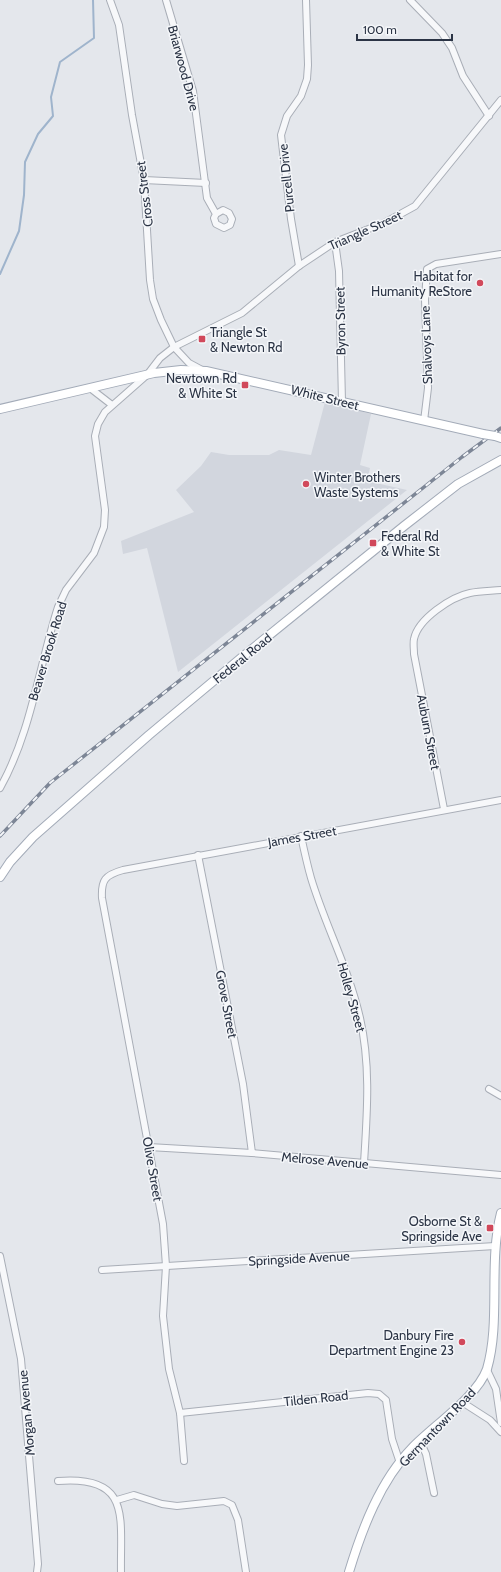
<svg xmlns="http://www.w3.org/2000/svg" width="501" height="1572" font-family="Cabin,sans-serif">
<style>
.built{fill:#d2d6de}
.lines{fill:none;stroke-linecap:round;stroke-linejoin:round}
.stream{stroke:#9fb4cc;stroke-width:2}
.minor-casing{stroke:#a9aeb7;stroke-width:8}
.major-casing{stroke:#a3abb8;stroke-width:10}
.minor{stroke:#f7f8fa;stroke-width:6}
.major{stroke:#fff;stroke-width:8}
.rail-casing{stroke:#7d8696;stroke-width:3.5}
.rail{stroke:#f4f6f9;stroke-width:2;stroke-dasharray:6;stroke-linecap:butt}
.major-bridge-casing{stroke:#a3abb8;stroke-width:10;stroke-linecap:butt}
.major-bridge{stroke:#fff;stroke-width:8}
.poi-dot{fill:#d1495b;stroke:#f4f6f9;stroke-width:1.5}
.labels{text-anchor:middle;stroke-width:3;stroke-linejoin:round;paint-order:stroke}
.street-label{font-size:13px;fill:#2b3445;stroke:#f4f6f9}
.poi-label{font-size:13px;fill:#2b3445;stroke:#f4f6f9;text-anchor:end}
</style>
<rect width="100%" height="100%" fill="#e4e7ec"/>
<!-- built -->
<polygon class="built" points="325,402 371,414 360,465 370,468 367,481 407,490 178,672 147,548 123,554 121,541 194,512 176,490 201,466 211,452 229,455 269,455 279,450 311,455"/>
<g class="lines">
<!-- stream -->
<polyline class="stream" points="0,274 19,231 24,195 25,162 38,134 53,116 51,97 60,62 94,38 93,0"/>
<!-- minor casing -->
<g class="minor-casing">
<g id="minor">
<polyline points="110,0 119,25 132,115 144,180 150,280 153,299 161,320 174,347 189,363 202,370"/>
<polyline points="166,0 193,91 207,198 216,214 214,218 216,224 224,228 230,225 232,219 229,213 223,210 216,214"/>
<polyline points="410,0 442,33 452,48 463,76 489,116"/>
<polyline points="144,180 206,183"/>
<polyline points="335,242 339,271 342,402"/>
<polyline points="299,266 291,219 281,135 287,116 301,96 307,79 308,65 306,0"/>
<polyline points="90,388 112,405"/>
<polyline points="424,421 428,388 425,300 427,269 436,264 501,254"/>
<path d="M0 788C31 733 39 666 58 607L66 590 94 553 104 527 105 510 95 436 98 424 105 412 147 375 160 358 174 347 242 313 299 266 335 242 384 223 415 206 501 100"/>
<path d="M444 809 414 654C414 649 413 643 414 639 418 619 451 597 470 593 480 591 491 591 501 590"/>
<path d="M301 836C304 850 307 864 311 878 325 925 349 969 360 1018 371 1066 367 1114 364 1163"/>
<polyline points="198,855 243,1084 252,1153"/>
<polyline points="489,1089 501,1096"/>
<polyline points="149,1147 252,1153 501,1175"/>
<polyline points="0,1256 21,1359 38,1564 37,1572"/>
<polyline points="102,1270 495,1246"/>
<polyline points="487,1370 496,1389 501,1423"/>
<polyline points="462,1402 490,1420 501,1432"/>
<polyline points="180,1413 368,1393 379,1394 386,1400 392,1439 400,1463"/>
<polyline points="420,1441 426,1454 434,1493"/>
<path d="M184 1461 180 1413 169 1369 163 1316 166 1266 163 1224 102 898C101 880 105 875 123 870L501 800"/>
<path d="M58 1481C132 1475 120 1518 121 1572"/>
<polyline points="117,1500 134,1495 162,1504 177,1506 224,1501 232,1505 238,1520 246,1572"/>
</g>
</g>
<!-- major casing -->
<g class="major-casing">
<g id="major">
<polyline points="0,409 154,373 181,370 206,371 483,434"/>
<polyline points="495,436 501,438"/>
<polyline points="0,877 10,862 33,837 149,735 241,658 404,526 458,484 501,460"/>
<path d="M349 1572C362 1529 380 1481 412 1448 433 1426 477 1397 487 1369 501 1321 488 1264 501 1213"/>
</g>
</g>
<!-- minor -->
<use href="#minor" class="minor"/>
<!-- major -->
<use href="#major" class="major"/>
<!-- rail casing -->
<g class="rail-casing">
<polyline id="rail" points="0,836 50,783 462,457 501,428"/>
</g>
<!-- rail -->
<use href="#rail" class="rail"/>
<!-- major-bridge casing -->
<g class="major-bridge-casing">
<polyline id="major-bridge" points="483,434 495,436"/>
</g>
<!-- major-bridge -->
<use href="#major-bridge" class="major-bridge"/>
</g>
<!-- markers -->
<g class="poi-dot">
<circle cx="480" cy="283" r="4"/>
<rect x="198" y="335" width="8" height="8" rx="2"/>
<rect x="241" y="381" width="8" height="8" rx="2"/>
<circle cx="306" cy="484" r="4"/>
<rect x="369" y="539" width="8" height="8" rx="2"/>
<rect x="486" y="1224" width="8" height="8" rx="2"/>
<circle cx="462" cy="1342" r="4"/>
</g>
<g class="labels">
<!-- street labels -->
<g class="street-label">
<text transform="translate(184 68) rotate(75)" y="5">Briarwood Drive</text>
<text transform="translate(286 178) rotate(-96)" y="5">Purcell Drive</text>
<text transform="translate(144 194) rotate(-97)" y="5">Cross Street</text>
<text transform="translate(365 230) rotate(-24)" y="5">Triangle Street</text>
<text transform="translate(340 321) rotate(-91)" y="5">Byron Street</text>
<text transform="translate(426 345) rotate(-92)" y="5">Shalvoys Lane</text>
<text transform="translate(325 397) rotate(14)" y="5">White Street</text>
<text transform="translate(47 651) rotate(-73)" y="5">Beaver Brook Road</text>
<text transform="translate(242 658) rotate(-39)" y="5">Federal Road</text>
<text transform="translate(429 732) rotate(79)" y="5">Auburn Street</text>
<text transform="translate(302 836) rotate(-10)" y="5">James Street</text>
<text transform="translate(352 997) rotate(74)" y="5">Holley Street</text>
<text transform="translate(227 1004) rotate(79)" y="5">Grove Street</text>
<text transform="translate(325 1160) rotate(5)" y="5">Melrose Avenue</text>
<text transform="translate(153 1169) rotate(80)" y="5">Olive Street</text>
<text transform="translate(299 1258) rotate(-3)" y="5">Springside Avenue</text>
<text transform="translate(316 1398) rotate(-6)" y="5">Tilden Road</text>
<text transform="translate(26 1413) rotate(-95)" y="5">Morgan Avenue</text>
<text transform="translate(437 1427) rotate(-46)" y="5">Germantown Road</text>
</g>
<!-- poi labels -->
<g class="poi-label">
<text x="472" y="281">Habitat for<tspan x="472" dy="15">Humanity ReStore</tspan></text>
<text x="210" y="337" text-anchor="start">Triangle St<tspan x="210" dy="15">&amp; Newton Rd</tspan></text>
<text x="237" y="383">Newtown Rd<tspan x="237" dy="15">&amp; White St</tspan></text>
<text x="314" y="482" text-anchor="start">Winter Brothers<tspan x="314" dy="15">Waste Systems</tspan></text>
<text x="381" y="541" text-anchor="start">Federal Rd<tspan x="381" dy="15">&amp; White St</tspan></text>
<text x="482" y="1226">Osborne St &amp;<tspan x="482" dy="15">Springside Ave</tspan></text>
<text x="454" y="1340">Danbury Fire<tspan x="454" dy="15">Department Engine 23</tspan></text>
</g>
</g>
<!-- scale -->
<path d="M357 34v6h95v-6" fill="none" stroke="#2b3445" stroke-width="2"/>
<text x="363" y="34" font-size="12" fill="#2b3445" stroke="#f4f6f9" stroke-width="3" paint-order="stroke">100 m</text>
</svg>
